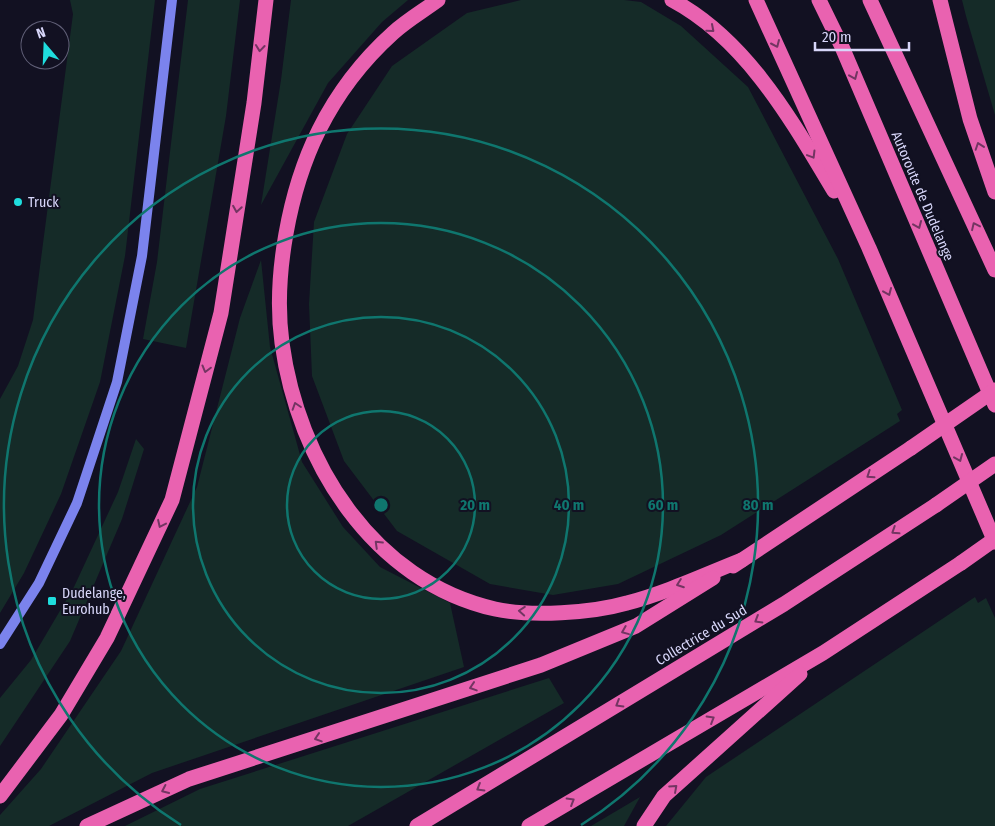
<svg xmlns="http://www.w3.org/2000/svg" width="995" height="826" font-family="'Fira Sans Condensed',sans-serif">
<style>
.green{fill:#152b28}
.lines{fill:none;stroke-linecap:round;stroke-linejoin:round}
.secondary{stroke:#7b83ed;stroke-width:10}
.highway{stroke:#e962b0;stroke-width:15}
.highway-bridge{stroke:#e962b0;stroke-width:15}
.oneway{stroke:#733562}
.ring{fill:none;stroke:#0f766e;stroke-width:2.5}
.poi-dot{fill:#1fddde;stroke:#121122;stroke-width:2}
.labels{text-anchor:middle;stroke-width:4;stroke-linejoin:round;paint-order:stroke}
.street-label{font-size:14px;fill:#d8d7fa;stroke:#121122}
.poi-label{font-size:14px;fill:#d8d7fa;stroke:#121122;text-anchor:start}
.centre{fill:#0f766e;stroke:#121122;stroke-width:2.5}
.ring-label{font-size:15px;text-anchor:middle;font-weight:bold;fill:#0f766e;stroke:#121122;stroke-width:4;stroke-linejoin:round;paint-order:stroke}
</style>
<rect width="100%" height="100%" fill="#121122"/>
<!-- green -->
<g class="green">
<polygon points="70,0 155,0 125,256 100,382 61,494 24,573 0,613 0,399 18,366 33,320 73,14"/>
<polygon points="188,0 240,0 226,116 186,348 143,339 157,262"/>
<polygon points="291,0 408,0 382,22 328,83 261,205 281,80"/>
<polygon points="521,0 624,0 641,2 681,26 748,87 838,259 902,410 897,414 900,421 721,535 618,584 553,595 490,584 397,531 344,461 312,376 309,304 314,222 347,134 392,66 467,13"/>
<polygon points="962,0 995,0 995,115 966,16"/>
<polygon points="261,260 270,347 302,462 343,527 380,567 450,603 464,667 152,773 49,826 0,826 0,815 41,769 121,651 197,487 240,318"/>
<polygon points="136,439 144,449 122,519 70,641 0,746 0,698 31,660 74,587 118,492"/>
<polygon points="975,597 978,603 986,598 995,618 995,826 666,826 706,777"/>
<polygon points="549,678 564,703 348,826 125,826 200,789"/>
<polygon points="640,797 624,826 591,826"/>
</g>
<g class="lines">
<!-- secondary -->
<polyline class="secondary" points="0,644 39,583 77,503 117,382 142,256 172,0"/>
<!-- highway -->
<g class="highway">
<path d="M438 0C423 11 406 21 393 33 363 60 337 94 319 130 289 190 273 277 282 343 298 461 372 581 495 609 531 617 592 613 627 603 666 593 704 575 742 560"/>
<path d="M672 0C747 40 792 121 834 191"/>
<polyline points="756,0 869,248 995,542"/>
<polyline points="819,0 842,47 995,405"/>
<polyline points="870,0 995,270"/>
<polyline points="940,0 970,119 995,192"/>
<polyline points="733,566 911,448"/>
<polyline points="0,796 61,715 107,638 172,500 221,313 254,103 266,0"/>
<polyline points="87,826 189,779 541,665 636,626 713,578"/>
<polyline points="417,826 784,604 936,505"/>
<polyline points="529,826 823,653 961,563"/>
<polyline points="644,826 664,796 800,674"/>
</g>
<!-- highway-bridge -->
<g class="highway-bridge">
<polyline points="911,448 995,390"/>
<polyline points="936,505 995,464"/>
<polyline points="961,563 995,539"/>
</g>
</g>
<!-- one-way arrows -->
<defs><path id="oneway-chevron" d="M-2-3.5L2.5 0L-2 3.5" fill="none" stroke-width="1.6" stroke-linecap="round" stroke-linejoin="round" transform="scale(1.25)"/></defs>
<g class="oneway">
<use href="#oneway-chevron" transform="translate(711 29) rotate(41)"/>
<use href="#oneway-chevron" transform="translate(776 44) rotate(66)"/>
<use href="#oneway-chevron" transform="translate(260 48) rotate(96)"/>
<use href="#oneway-chevron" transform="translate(854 76) rotate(67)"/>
<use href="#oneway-chevron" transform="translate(979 146) rotate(-109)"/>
<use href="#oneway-chevron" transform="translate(812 155) rotate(59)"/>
<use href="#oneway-chevron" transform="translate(237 209) rotate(99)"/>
<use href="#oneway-chevron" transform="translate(918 225) rotate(67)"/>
<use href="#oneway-chevron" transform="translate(975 226) rotate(-115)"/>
<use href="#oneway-chevron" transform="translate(888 292) rotate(67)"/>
<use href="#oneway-chevron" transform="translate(206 369) rotate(105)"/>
<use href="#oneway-chevron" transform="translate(296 406) rotate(-108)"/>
<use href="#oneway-chevron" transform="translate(959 458) rotate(67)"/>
<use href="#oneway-chevron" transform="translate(870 475) rotate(146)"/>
<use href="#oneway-chevron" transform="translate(161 524) rotate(115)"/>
<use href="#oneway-chevron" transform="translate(895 531) rotate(147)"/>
<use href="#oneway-chevron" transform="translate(378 544) rotate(-136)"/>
<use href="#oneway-chevron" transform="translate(680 584) rotate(160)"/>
<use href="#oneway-chevron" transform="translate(522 611) rotate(-176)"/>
<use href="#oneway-chevron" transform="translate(758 620) rotate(149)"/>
<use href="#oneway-chevron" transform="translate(625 631) rotate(158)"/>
<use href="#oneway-chevron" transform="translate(473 687) rotate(162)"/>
<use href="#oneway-chevron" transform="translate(619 704) rotate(149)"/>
<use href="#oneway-chevron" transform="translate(711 719) rotate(-31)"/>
<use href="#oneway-chevron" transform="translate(318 738) rotate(162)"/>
<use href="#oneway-chevron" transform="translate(480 788) rotate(149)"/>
<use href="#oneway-chevron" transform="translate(674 788) rotate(-42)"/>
<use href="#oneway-chevron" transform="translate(165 790) rotate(155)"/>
<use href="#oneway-chevron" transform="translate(571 801) rotate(-31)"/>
</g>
<!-- distance rings -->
<g class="ring">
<circle cx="381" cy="505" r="94"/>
<circle cx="381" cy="505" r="188"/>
<circle cx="381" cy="505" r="282"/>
<path d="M181 825A377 377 0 1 1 581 825"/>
</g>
<!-- markers -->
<g class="poi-dot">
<circle cx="18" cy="202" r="5"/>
<rect x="47" y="596" width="10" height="10" rx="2.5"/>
</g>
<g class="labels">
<!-- street labels -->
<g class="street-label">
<text transform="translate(923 196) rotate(67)" y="5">Autoroute de Dudelange</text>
<text transform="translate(701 635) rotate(-31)" y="5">Collectrice du Sud</text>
</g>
<!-- poi labels -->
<g class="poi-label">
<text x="28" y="207">Truck</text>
<text x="62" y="598">Dudelange,<tspan x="62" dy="16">Eurohub</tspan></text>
</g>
</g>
<circle cx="381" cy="505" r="8" class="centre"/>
<g class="ring-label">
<text x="475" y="510">20 m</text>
<text x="569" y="510">40 m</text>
<text x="663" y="510">60 m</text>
<text x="758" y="510">80 m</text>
</g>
<!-- north arrow -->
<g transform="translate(45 45) rotate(341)"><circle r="24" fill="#121122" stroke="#616078"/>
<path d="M0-4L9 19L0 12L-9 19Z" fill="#1fddde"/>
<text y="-8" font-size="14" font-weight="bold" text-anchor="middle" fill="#d8d7fa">N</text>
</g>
<!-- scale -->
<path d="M815 42v8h94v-8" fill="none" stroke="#d8d7fa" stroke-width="2.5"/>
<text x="822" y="42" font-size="15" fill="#d8d7fa" stroke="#121122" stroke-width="4" paint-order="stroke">20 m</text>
</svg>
